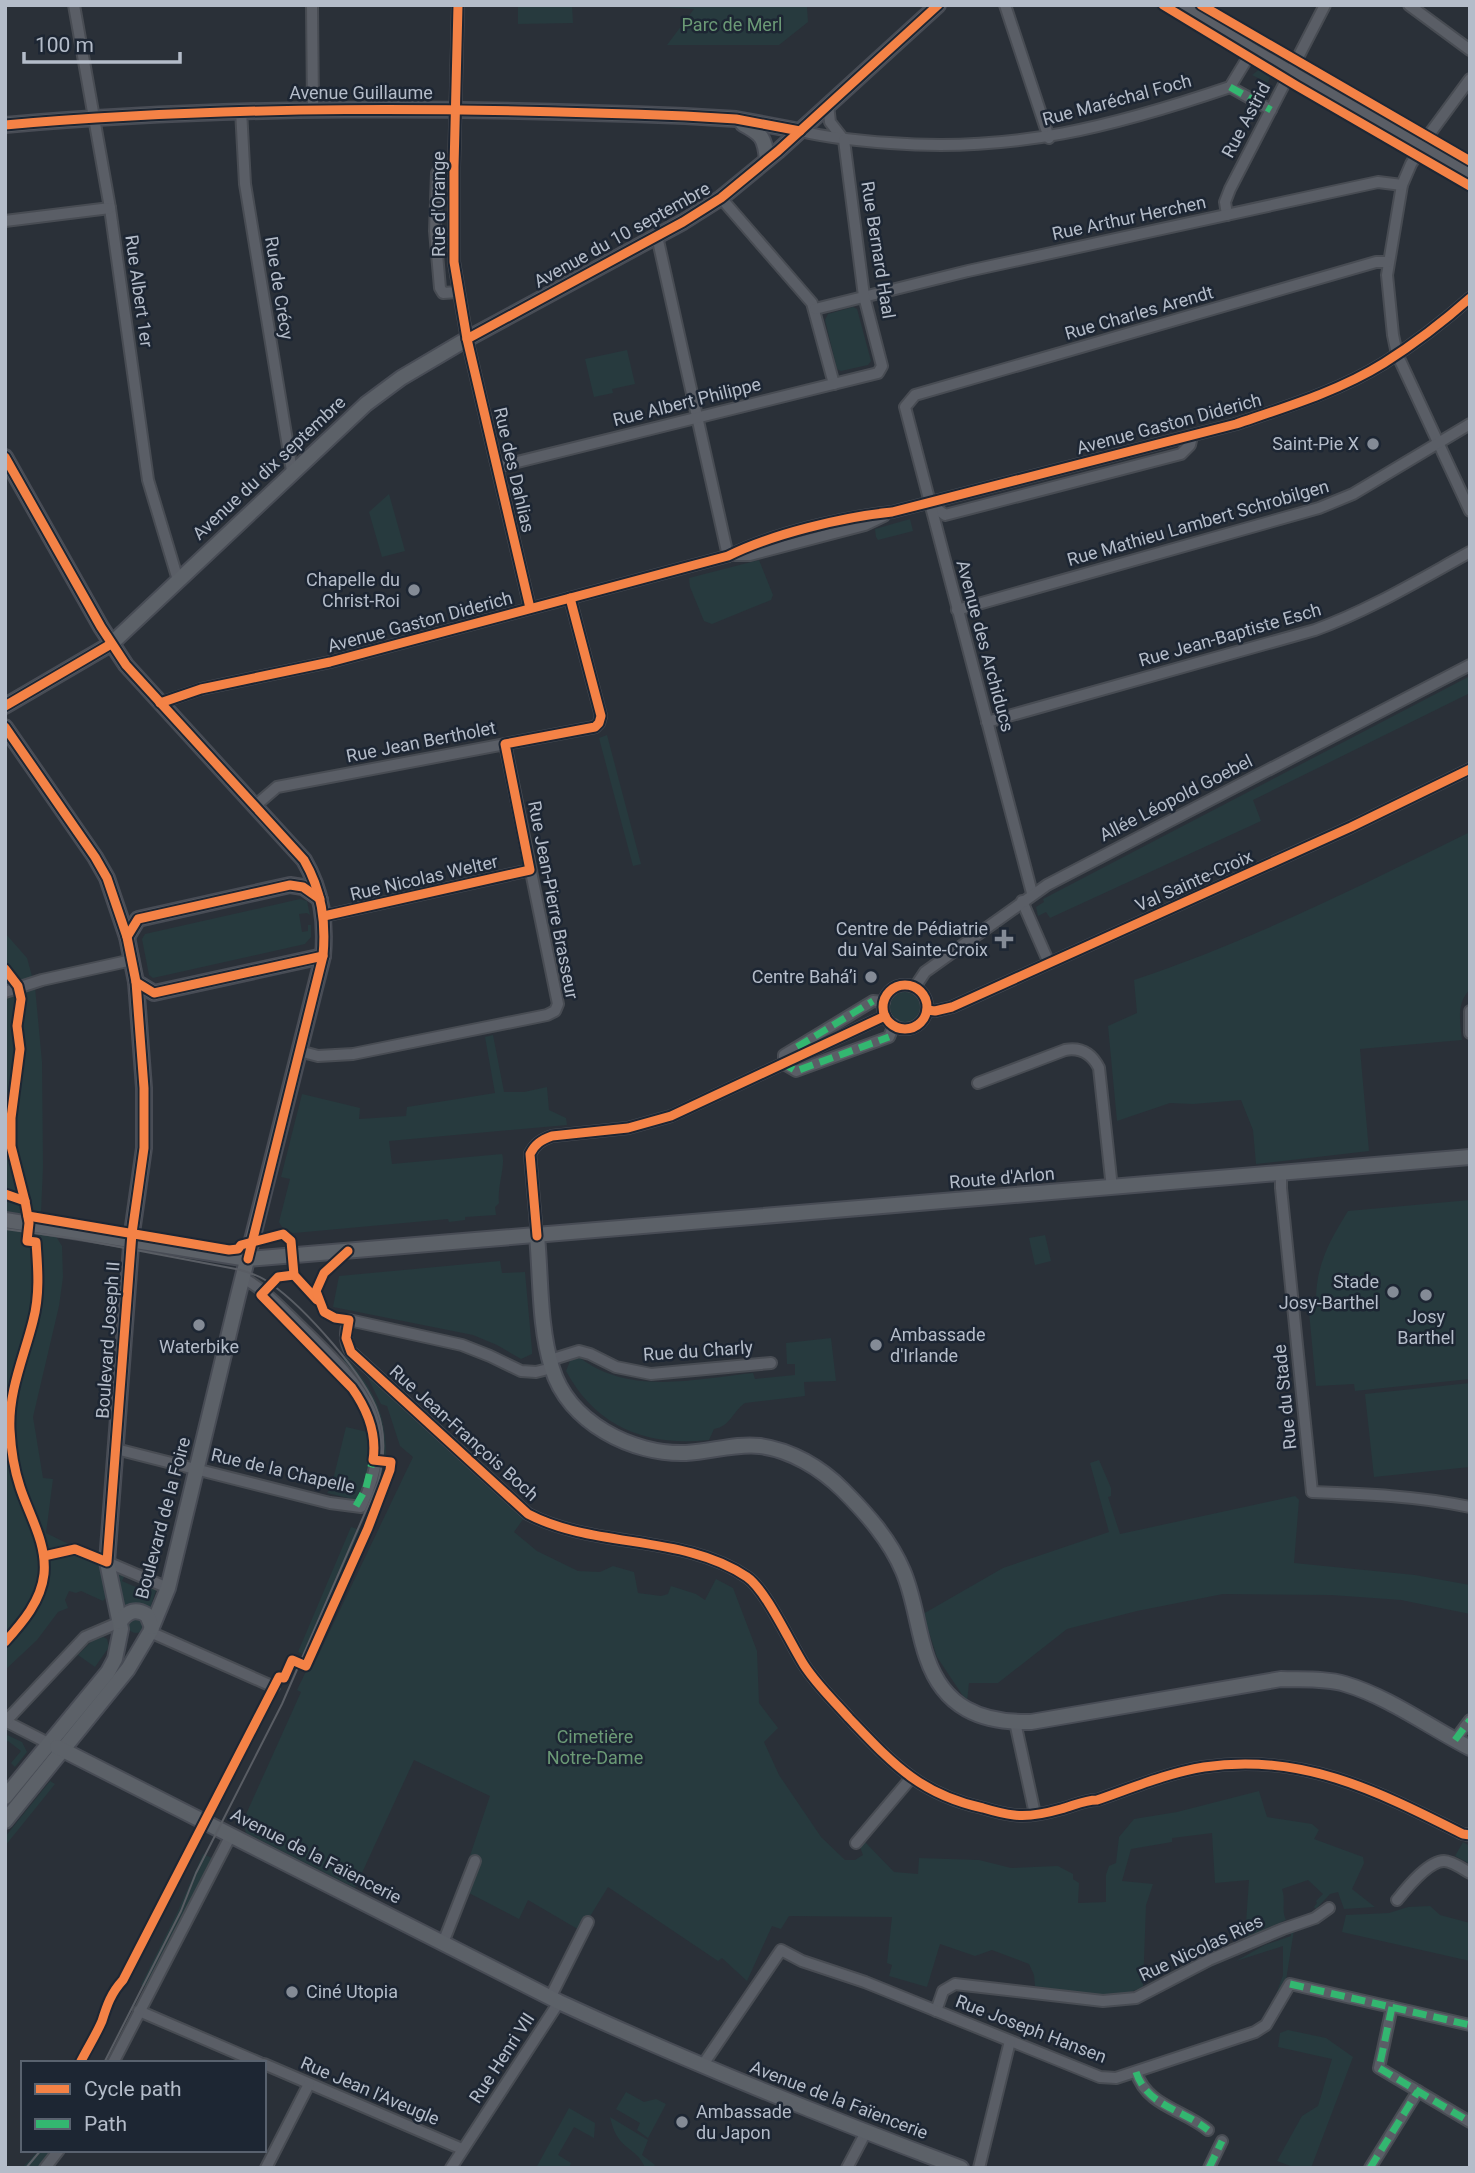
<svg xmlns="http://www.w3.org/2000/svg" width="1475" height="2173" font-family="Roboto,sans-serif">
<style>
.green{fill:#273a3e}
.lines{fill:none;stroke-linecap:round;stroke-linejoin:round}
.minor-casing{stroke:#484c53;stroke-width:14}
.major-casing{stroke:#484c55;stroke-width:18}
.minor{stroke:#5a5e66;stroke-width:10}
.major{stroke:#5c6168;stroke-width:14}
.tram{stroke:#595d64;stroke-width:2}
.quiet{stroke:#33b770;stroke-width:7;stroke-dasharray:14 7;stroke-linecap:butt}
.cycleway-casing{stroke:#1d2633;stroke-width:13}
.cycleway{stroke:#f48246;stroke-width:9}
.poi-dot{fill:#848b96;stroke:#1d2633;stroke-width:2.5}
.labels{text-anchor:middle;stroke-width:5;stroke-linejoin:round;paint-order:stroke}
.park-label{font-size:18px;fill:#6b9a76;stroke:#1d2633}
.street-label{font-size:18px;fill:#b4bcc9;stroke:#1d2633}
.poi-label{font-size:18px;fill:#b4bcc9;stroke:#1d2633;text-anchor:end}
</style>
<rect width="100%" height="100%" fill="#2a3038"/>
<!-- green -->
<g class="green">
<polygon points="518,5 572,5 573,23 518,24"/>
<polygon points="636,5 828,5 807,7 808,22 779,45 667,45 694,9"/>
<polygon points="1261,68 1271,73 1268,83 1252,75"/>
<polygon points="853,307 857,309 871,361 868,365 841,371 837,369 825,320 828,314"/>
<polygon points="627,350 635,384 612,389 613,393 594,397 585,359"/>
<polygon points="389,494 405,551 382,557 369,512"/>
<polygon points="910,519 913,531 878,540 876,537 875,529"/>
<polygon points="759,560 773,595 771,600 712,624 704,621 690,587 689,578"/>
<polygon points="1470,676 1470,693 1253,800 1261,821 1050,918 1046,912 1038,916 1036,907 1044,902 1043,899"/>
<polygon points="607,735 641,864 633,866 599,738"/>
<path d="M1470 832V989C1456 1004 1460 1021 1462 1040L1360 1049 1369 1151 1256 1164 1253 1130 1241 1100 1193 1104 1170 1103 1117 1121 1108 1026 1137 1013 1134 980C1251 941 1360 886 1470 832Z"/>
<polygon points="300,899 307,901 310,915 307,913 299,914 302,932 308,931 308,925 311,925 311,937 305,944 153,978 149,975 142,939 145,934"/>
<polygon points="5,933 27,958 35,987 42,1062 43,1167 41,1213 62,1246 63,1277 59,1306 33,1417 43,1478 53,1479 46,1533 97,1558 107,1596 103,1601 81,1591 76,1593 69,1591 65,1600 68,1608 58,1612 37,1640 5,1670"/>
<circle cx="905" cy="1007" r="16"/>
<path d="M493 1035 504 1092H524L547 1087 549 1110 566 1118 567 1125 389 1141 392 1164 502 1154C506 1165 497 1186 499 1203L495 1207 496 1215 465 1217V1220L449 1222 448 1219 294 1233C286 1233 283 1229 279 1222L290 1179 281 1177 302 1094 360 1108 359 1119 406 1116 407 1107 495 1093 485 1037Z"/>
<path d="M1470 1200V1379L1355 1391 1354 1384 1316 1386 1308 1301 1316 1300C1316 1265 1330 1240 1348 1211Z"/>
<polygon points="1045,1235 1051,1261 1035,1265 1029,1238"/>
<polygon points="500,1261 502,1273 525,1272 532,1350 532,1354 521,1359 497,1345 473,1335 333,1307 339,1276"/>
<path d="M831 1338 836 1381 804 1382 805 1396 745 1403C732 1412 731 1426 714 1429L709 1440C647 1447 596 1427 566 1371L570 1361 579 1357C628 1396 695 1379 753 1373L755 1379 795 1375V1364H787L786 1343Z"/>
<path d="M349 1354 526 1515 514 1532 537 1551 578 1571 600 1572 613 1566 634 1572 638 1593 661 1596 668 1594 671 1586 696 1594 705 1600 716 1579 733 1588 757 1651 759 1703 778 1728 764 1742 779 1775 821 1837 845 1860H855L863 1855 860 1847 865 1842 894 1872 918 1874 919 1858 979 1860 1011 1868 1058 1866 1073 1874V1879L1079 1883 1078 1903 1106 1902V1875L1109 1866 1116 1863 1119 1837 1134 1819 1177 1812 1259 1791 1267 1817 1312 1824 1319 1830 1314 1839 1363 1857 1364 1863 1352 1889 1375 1907 1344 1909 1338 1892 1330 1894 1316 1909 1314 1907 1317 1903 1316 1901 1323 1894 1308 1880 1282 1889C1286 1900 1281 1911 1286 1920L1245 1938 1249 1880 1215 1883 1212 1833 1172 1838V1842L1131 1849 1122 1881 1153 1884 1146 1905 1143 1987C1110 2003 1069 1991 1035 1986L1034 1975 1029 1964 992 1950 975 1956 940 1944 927 1987 889 1976 892 1965 887 1963 892 1917 789 1916 781 1929 772 1926 747 1981 722 1958 718 1961 608 1887 581 1931 528 1900 519 1919 469 1893 480 1864 469 1859 490 1796 414 1760 355 1888 246 1833 243 1821 301 1692 297 1690 310 1663 314 1665 315 1662 413 1457 400 1446 387 1406 381 1404 368 1378Z"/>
<path d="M346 1357C374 1391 386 1412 386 1457L381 1456V1442L340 1363Z"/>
<polygon points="1470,1383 1470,1467 1374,1477 1365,1394"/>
<path d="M346 1427 372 1433C376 1457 368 1478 360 1501L327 1493 331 1488Z"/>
<polygon points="1099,1460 1111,1488 1111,1496 1108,1497 1120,1534 1295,1496 1299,1500 1294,1563 1415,1575 1470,1585 1470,1614 1401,1600 1331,1595 1223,1594 1137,1611 1067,1629 998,1683 969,1683 967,1702 937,1657 923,1614 1003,1568 1109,1532 1090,1463"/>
<polygon points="351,1527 360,1530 307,1656 298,1652"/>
<polygon points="115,1566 127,1571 122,1581 147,1592 152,1581 158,1584 150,1609 133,1604 125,1607"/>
<circle cx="136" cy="1625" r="8"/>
<polygon points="103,1637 107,1639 109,1647 95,1667 78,1655 92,1641"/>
<polygon points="5,1734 22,1742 27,1752 15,1767 11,1763 21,1751 8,1741 5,1743"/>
<polygon points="50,1781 55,1784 5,1846 5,1837"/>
<polygon points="1463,1842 1470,1846 1470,1864 1455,1856"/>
<polygon points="203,1854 212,1858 146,1987 141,1985 177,1913"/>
<polygon points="1430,1906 1440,1915 1470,1923 1470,1961 1342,1932 1346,1915 1389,1913 1408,1907"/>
<polygon points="1294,1930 1284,1993 1277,1992 1283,1975 1283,1946 1236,1961 1265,1945 1291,1936 1291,1931"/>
<polygon points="1288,2030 1326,2038 1353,2057 1311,2168 1296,2168 1277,2161 1302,2116 1318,2106 1332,2059 1278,2047 1280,2033"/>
<polygon points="626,2092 644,2102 656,2099 666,2104 648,2138 637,2130 640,2123 616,2109"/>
<polygon points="569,2108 595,2123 594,2138 574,2127 558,2155 571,2163 569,2168 536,2168"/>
<path d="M610 2117 648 2140 642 2155 655 2165 653 2168H645C640 2153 627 2150 619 2139 614 2132 612 2125 610 2117Z"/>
<polygon points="39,2150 53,2150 39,2168 22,2168"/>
</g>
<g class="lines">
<!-- minor casing -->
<g class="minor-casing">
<g id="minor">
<polyline points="74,5 110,208 148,480 178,580"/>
<polyline points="312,5 313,109"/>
<polyline points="458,5 454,167 454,262 467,339 530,608"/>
<polyline points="1005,5 1049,138"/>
<polyline points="1182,5 1253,49 1470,174"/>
<polyline points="1409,5 1470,50"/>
<polyline points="1470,79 1428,136 1411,164 1402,185 1387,275 1393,335 1397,354 1470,511"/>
<polyline points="1230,87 1271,110"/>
<polyline points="828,105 830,122 844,140"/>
<polyline points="241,110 245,184 292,471"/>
<path d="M800 131C830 138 859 141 890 143 1013 153 1115 126 1230 87L1253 49"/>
<polyline points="454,167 440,168 437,173 435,231 440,288 443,293 458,292"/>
<polyline points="721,198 812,303 834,384"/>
<polyline points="1227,215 1225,202 1230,189 1325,5"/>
<polyline points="5,221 110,208"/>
<polyline points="657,236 728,556"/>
<polyline points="815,309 968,271 1378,182 1402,185"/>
<polyline points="497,467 878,373 882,366 864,296 844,140"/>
<polyline points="929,503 945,515 1181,454 1190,445 1192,436"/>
<polyline points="735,555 750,555 865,525 884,516"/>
<polyline points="957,610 1319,508 1353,494 1470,424"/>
<path d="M160 703 201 689 330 662 728 556C772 534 843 517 892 512L1236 424C1286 407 1339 391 1384 363 1414 344 1443 322 1470 298"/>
<path d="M987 722 1315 630C1370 610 1419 580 1470 552"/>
<polyline points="255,806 277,787 595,727 599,723 601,716 570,598"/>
<polyline points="1032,893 905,407 915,395 1376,262 1388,262"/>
<polyline points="1022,901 1049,963"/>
<polyline points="324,916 530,870"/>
<circle cx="905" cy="1007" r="22"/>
<polyline points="915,987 925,972 1047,885 1470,665"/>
<polyline points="5,992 42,980 132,960"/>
<polyline points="884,1002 873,1001 784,1055 784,1064 796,1071 889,1037 894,1025"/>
<polyline points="927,1010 935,1011 952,1007 1351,827 1470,769"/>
<polyline points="1470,1011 1470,1033"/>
<polyline points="299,1051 318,1056 353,1054 547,1015 555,1011 558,1004 505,744"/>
<path d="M978 1083 1065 1050C1081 1047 1092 1054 1099 1068L1112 1188"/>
<path d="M1281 1173V1188L1312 1492C1365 1494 1418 1496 1470 1507"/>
<path d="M537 1236 530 1154C535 1144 541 1140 552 1136L628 1128 671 1116 885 1016"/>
<polyline points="550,1360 579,1351 590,1354 616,1367 651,1374 771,1363"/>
<path d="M552 1368 536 1372 521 1371 490 1356 462 1345 349 1320C345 1331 344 1342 351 1352L528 1514C595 1549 684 1534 747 1577 766 1590 790 1643 804 1665 817 1685 834 1701 849 1718 892 1763 919 1794 983 1808 993 1811 1004 1814 1014 1815 1028 1817 1047 1813 1061 1809 1073 1806 1084 1800 1097 1800 1132 1788 1167 1773 1204 1767 1302 1752 1379 1792 1463 1834L1470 1835"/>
<path d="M116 1449 330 1503 361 1507C401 1423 362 1387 304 1330 285 1312 266 1290 243 1278"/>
<polyline points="107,1562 168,1588"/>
<polyline points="150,1632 274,1687"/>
<polyline points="5,1721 50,1744"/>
<polyline points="5,1722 85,1637 120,1622"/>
<polyline points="1015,1722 1035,1814"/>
<polyline points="1455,1740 1470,1720"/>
<polyline points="856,1843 911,1778"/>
<path d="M1397 1900C1406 1889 1428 1861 1444 1861 1452 1861 1463 1869 1470 1873"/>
<polyline points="443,1943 475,1861"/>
<polyline points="550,1998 588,1922"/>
<polyline points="1392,2007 1379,2068 1470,2122"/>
<polyline points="139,2011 260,2063"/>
<polyline points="936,2011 943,1991 955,1984 1103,2001 1136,1998 1209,1960 1283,1929 1315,1918 1329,1908"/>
<polyline points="113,2063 231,1835"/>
<polyline points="264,2064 462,2149"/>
<polyline points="702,2066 781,1950 802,1961 865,1982 1100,2077 1116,2078 1255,2032 1266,2025 1290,1984 1470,2025"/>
<path d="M1136 2072C1147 2106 1182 2109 1208 2130"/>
<polyline points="45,2168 59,2150"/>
<polyline points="266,2168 309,2084"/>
<polyline points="451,2168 559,2002"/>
<polyline points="847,2168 866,2132"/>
<polyline points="979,2168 1010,2041"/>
<polyline points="1209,2168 1222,2141"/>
<polyline points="1370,2168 1418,2091"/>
</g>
</g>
<!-- major casing -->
<g class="major-casing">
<g id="major">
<path d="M743 124C762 134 765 138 767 160"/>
<path d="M5 125C232 105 458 107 685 116L736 119 800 131"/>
<path d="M5 457 101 627 126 665 304 860C322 891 326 922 323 956L238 1296 168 1588 150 1632 128 1669 5 1821"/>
<polyline points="5,706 111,644 366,404 401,378 467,339 683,222 721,198 778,151 938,5"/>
<polyline points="5,727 95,857 107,878 127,937 136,982 144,1088 144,1148 132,1233 107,1562 121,1629 115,1659 108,1672 5,1797"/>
<polyline points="127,937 138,919 290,885 303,887 320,899"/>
<polyline points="136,982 154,993 323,956"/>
<polyline points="5,1220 248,1259 1470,1157"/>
<path d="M537 1236C541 1278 539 1326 552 1368 568 1422 632 1455 686 1453 711 1452 735 1443 760 1446 791 1450 821 1468 843 1490 867 1514 890 1540 903 1571 915 1599 917 1630 927 1658 944 1708 981 1723 1031 1722L1281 1679C1301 1680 1325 1678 1345 1684 1389 1697 1429 1727 1470 1748"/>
<path d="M120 1622C127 1611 136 1608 147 1615L152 1627"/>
<path d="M57 1747 559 2002C691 2063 825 2117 961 2168"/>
</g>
</g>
<!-- minor -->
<use href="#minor" class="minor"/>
<!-- major -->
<use href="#major" class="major"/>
<!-- tram -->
<g class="tram">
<path d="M5 1229 77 1239 236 1269C249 1272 261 1276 271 1284 304 1307 366 1376 378 1413 386 1436 384 1460 378 1483L282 1704 196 1873 181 1911 104 2063"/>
<polyline points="26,2168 41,2150"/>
</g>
<!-- quiet -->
<g class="quiet">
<polyline points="1230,87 1271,110"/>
<polyline points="797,1047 873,1001"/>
<polyline points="784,1061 784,1064 796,1071 889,1037"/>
<polyline points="356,1506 366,1488 374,1454"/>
<polyline points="1455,1740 1470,1720"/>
<polyline points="1290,1984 1470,2025"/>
<polyline points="1392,2007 1379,2068 1470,2122"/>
<path d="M1136 2072C1147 2106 1182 2109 1208 2130"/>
<polyline points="1209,2168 1222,2141"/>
<polyline points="1370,2168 1418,2091"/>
</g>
<!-- cycleway casing -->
<g class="cycleway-casing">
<g id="cycleway">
<polyline points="458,5 454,167 454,262 467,339 530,608"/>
<polyline points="1163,5 1297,86 1470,186"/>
<polyline points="1201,5 1470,161"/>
<path d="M5 125C232 105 458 107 685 116L736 119 800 131"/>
<polyline points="467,339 683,222 721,198 778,151 938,5"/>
<path d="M5 457 101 627 126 665 304 860C322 891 326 922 323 956L248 1259"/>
<path d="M160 703 201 689 330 662 728 556C772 534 843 517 892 512L1236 424C1286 407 1339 391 1384 363 1414 344 1443 322 1470 298"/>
<polyline points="5,706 111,644"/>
<polyline points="5,727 95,857 107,878 127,937 136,982 144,1088 144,1148 132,1233 107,1562 75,1549 44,1556"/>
<polyline points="324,916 530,870 505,744 595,727 599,723 601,716 570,598"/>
<polyline points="127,937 138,919 290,885 303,887 320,899"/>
<polyline points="5,969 18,986 21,999 17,1026 20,1049 11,1118 11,1146 25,1201"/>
<polyline points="136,982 154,993 323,956"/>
<circle cx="905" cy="1007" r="22"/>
<polyline points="927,1010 935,1011 952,1007 1351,827 1470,769"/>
<path d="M5 1194 25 1201 29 1223 27 1241 36 1242C38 1269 40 1295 33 1321 24 1357 8 1392 10 1430 11 1449 14 1469 20 1487 29 1515 47 1543 44 1574 41 1601 23 1622 5 1642"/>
<polyline points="28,1216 229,1250 238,1249 241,1245 283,1234 291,1241 294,1275 317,1300"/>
<path d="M537 1236 530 1154C535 1144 541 1140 552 1136L628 1128 671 1116 885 1016"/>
<path d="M348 1251 324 1273 316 1291 324 1312 335 1318 349 1320 346 1338 351 1352 528 1514C595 1549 684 1534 747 1577 766 1590 790 1643 804 1665 817 1685 834 1701 849 1718 892 1763 919 1794 983 1808 993 1811 1004 1814 1014 1815 1028 1817 1047 1813 1061 1809 1073 1806 1084 1800 1097 1800 1132 1788 1167 1773 1204 1767 1302 1752 1379 1792 1463 1834L1470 1835"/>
<path d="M80 2063C87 2049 96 2035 102 2021 107 2005 111 1993 123 1980L279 1677 284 1678 292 1660 306 1666 368 1528 390 1470 391 1462 373 1460C377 1434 367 1409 352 1388L261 1295 278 1277 294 1275"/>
</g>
</g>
<!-- cycleway -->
<use href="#cycleway" class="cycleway"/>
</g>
<!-- markers -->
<g class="poi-dot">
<circle cx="1373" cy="444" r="7"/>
<circle cx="414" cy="590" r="7"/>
<path d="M1000.5 928.5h7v7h7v7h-7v7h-7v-7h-7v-7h7z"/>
<circle cx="871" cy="977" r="7"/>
<circle cx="1393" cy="1292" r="7"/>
<circle cx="1426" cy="1295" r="7"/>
<circle cx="199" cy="1325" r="7"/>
<circle cx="876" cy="1345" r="7"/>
<circle cx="292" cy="1992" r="7"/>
<circle cx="682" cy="2122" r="7"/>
</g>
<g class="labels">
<!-- park labels -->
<g class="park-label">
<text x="732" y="31">Parc de Merl</text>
<text x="595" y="1743">Cimetière<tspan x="595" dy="21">Notre-Dame</tspan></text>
</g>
<!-- street labels -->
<g class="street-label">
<text x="361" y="99">Avenue Guillaume</text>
<text transform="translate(1117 100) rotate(-15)" y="6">Rue Maréchal Foch</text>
<text transform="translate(1246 120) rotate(-62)" y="6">Rue Astrid</text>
<text transform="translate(439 204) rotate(-90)" y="6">Rue d'Orange</text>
<text transform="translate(1129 218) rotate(-12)" y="6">Rue Arthur Herchen</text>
<text transform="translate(622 235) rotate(-29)" y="6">Avenue du 10 septembre</text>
<text transform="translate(878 250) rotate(81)" y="6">Rue Bernard Haal</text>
<text transform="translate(279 288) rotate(81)" y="6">Rue de Crécy</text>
<text transform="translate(139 291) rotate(82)" y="6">Rue Albert 1er</text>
<text transform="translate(1139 313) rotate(-16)" y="6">Rue Charles Arendt</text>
<text transform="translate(687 402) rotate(-14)" y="6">Rue Albert Philippe</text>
<text transform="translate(1169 424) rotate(-15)" y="6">Avenue Gaston Diderich</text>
<text transform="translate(269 468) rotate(-43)" y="6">Avenue du dix septembre</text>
<text transform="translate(514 470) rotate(77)" y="6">Rue des Dahlias</text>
<text transform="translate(1198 523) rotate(-16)" y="6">Rue Mathieu Lambert Schrobilgen</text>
<text transform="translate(420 622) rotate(-15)" y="6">Avenue Gaston Diderich</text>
<text transform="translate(1230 635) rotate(-16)" y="6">Rue Jean-Baptiste Esch</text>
<text transform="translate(985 646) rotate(75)" y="6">Avenue des Archiducs</text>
<text transform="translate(421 742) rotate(-11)" y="6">Rue Jean Bertholet</text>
<text transform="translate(1176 798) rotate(-27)" y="6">Allée Léopold Goebel</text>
<text transform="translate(424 878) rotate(-13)" y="6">Rue Nicolas Welter</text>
<text transform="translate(1194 881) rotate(-24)" y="6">Val Sainte-Croix</text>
<text transform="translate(553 900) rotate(79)" y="6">Rue Jean-Pierre Brasseur</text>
<text transform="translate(1002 1178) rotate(-5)" y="6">Route d'Arlon</text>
<text transform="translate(108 1340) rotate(-86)" y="6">Boulevard Joseph II</text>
<text transform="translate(698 1351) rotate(-4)" y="6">Rue du Charly</text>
<text transform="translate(1285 1397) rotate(-96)" y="6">Rue du Stade</text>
<text transform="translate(464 1433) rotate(42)" y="6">Rue Jean-François Boch</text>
<text transform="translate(283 1471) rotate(13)" y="6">Rue de la Chapelle</text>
<text transform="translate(163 1518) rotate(-75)" y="6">Boulevard de la Foire</text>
<text transform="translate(316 1856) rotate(27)" y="6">Avenue de la Faïencerie</text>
<text transform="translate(1201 1948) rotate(-25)" y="6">Rue Nicolas Ries</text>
<text transform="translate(1031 2029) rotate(21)" y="6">Rue Joseph Hansen</text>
<text transform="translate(502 2058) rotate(-57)" y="6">Rue Henri VII</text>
<text transform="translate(370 2091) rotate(23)" y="6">Rue Jean l'Aveugle</text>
<text transform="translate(839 2100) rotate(21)" y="6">Avenue de la Faïencerie</text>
</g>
<!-- poi labels -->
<g class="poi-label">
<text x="1359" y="450">Saint-Pie X</text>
<text x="400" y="586">Chapelle du<tspan x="400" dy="21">Christ-Roi</tspan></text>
<text x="988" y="935">Centre de Pédiatrie<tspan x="988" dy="21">du Val Sainte-Croix</tspan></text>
<text x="857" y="983">Centre Bahá’i</text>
<text x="1379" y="1288">Stade<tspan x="1379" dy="21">Josy-Barthel</tspan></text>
<text x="1426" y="1323" text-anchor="middle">Josy<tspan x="1426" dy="21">Barthel</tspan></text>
<text x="890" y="1341" text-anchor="start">Ambassade<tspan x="890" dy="21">d'Irlande</tspan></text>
<text x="199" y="1353" text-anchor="middle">Waterbike</text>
<text x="306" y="1998" text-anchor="start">Ciné Utopia</text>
<text x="696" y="2118" text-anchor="start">Ambassade<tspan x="696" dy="21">du Japon</tspan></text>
</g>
</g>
<!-- border -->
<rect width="1475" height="2173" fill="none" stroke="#b4bcc9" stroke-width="14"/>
<!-- legend -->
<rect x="21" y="2061" width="245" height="91" fill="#1d2633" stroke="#59626f" stroke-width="2"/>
<rect x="35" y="2084" width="35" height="10" fill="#f48246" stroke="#59626f" stroke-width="2"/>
<text x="84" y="2096" font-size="21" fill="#b4bcc9">Cycle path</text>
<rect x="35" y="2119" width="35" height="10" fill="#33b770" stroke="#59626f" stroke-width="2"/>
<text x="84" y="2131" font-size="21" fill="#b4bcc9">Path</text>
<!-- scale -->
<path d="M24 52v10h156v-10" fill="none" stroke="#b4bcc9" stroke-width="3.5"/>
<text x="35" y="52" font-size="21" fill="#b4bcc9" stroke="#1d2633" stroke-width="5" paint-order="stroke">100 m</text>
</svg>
